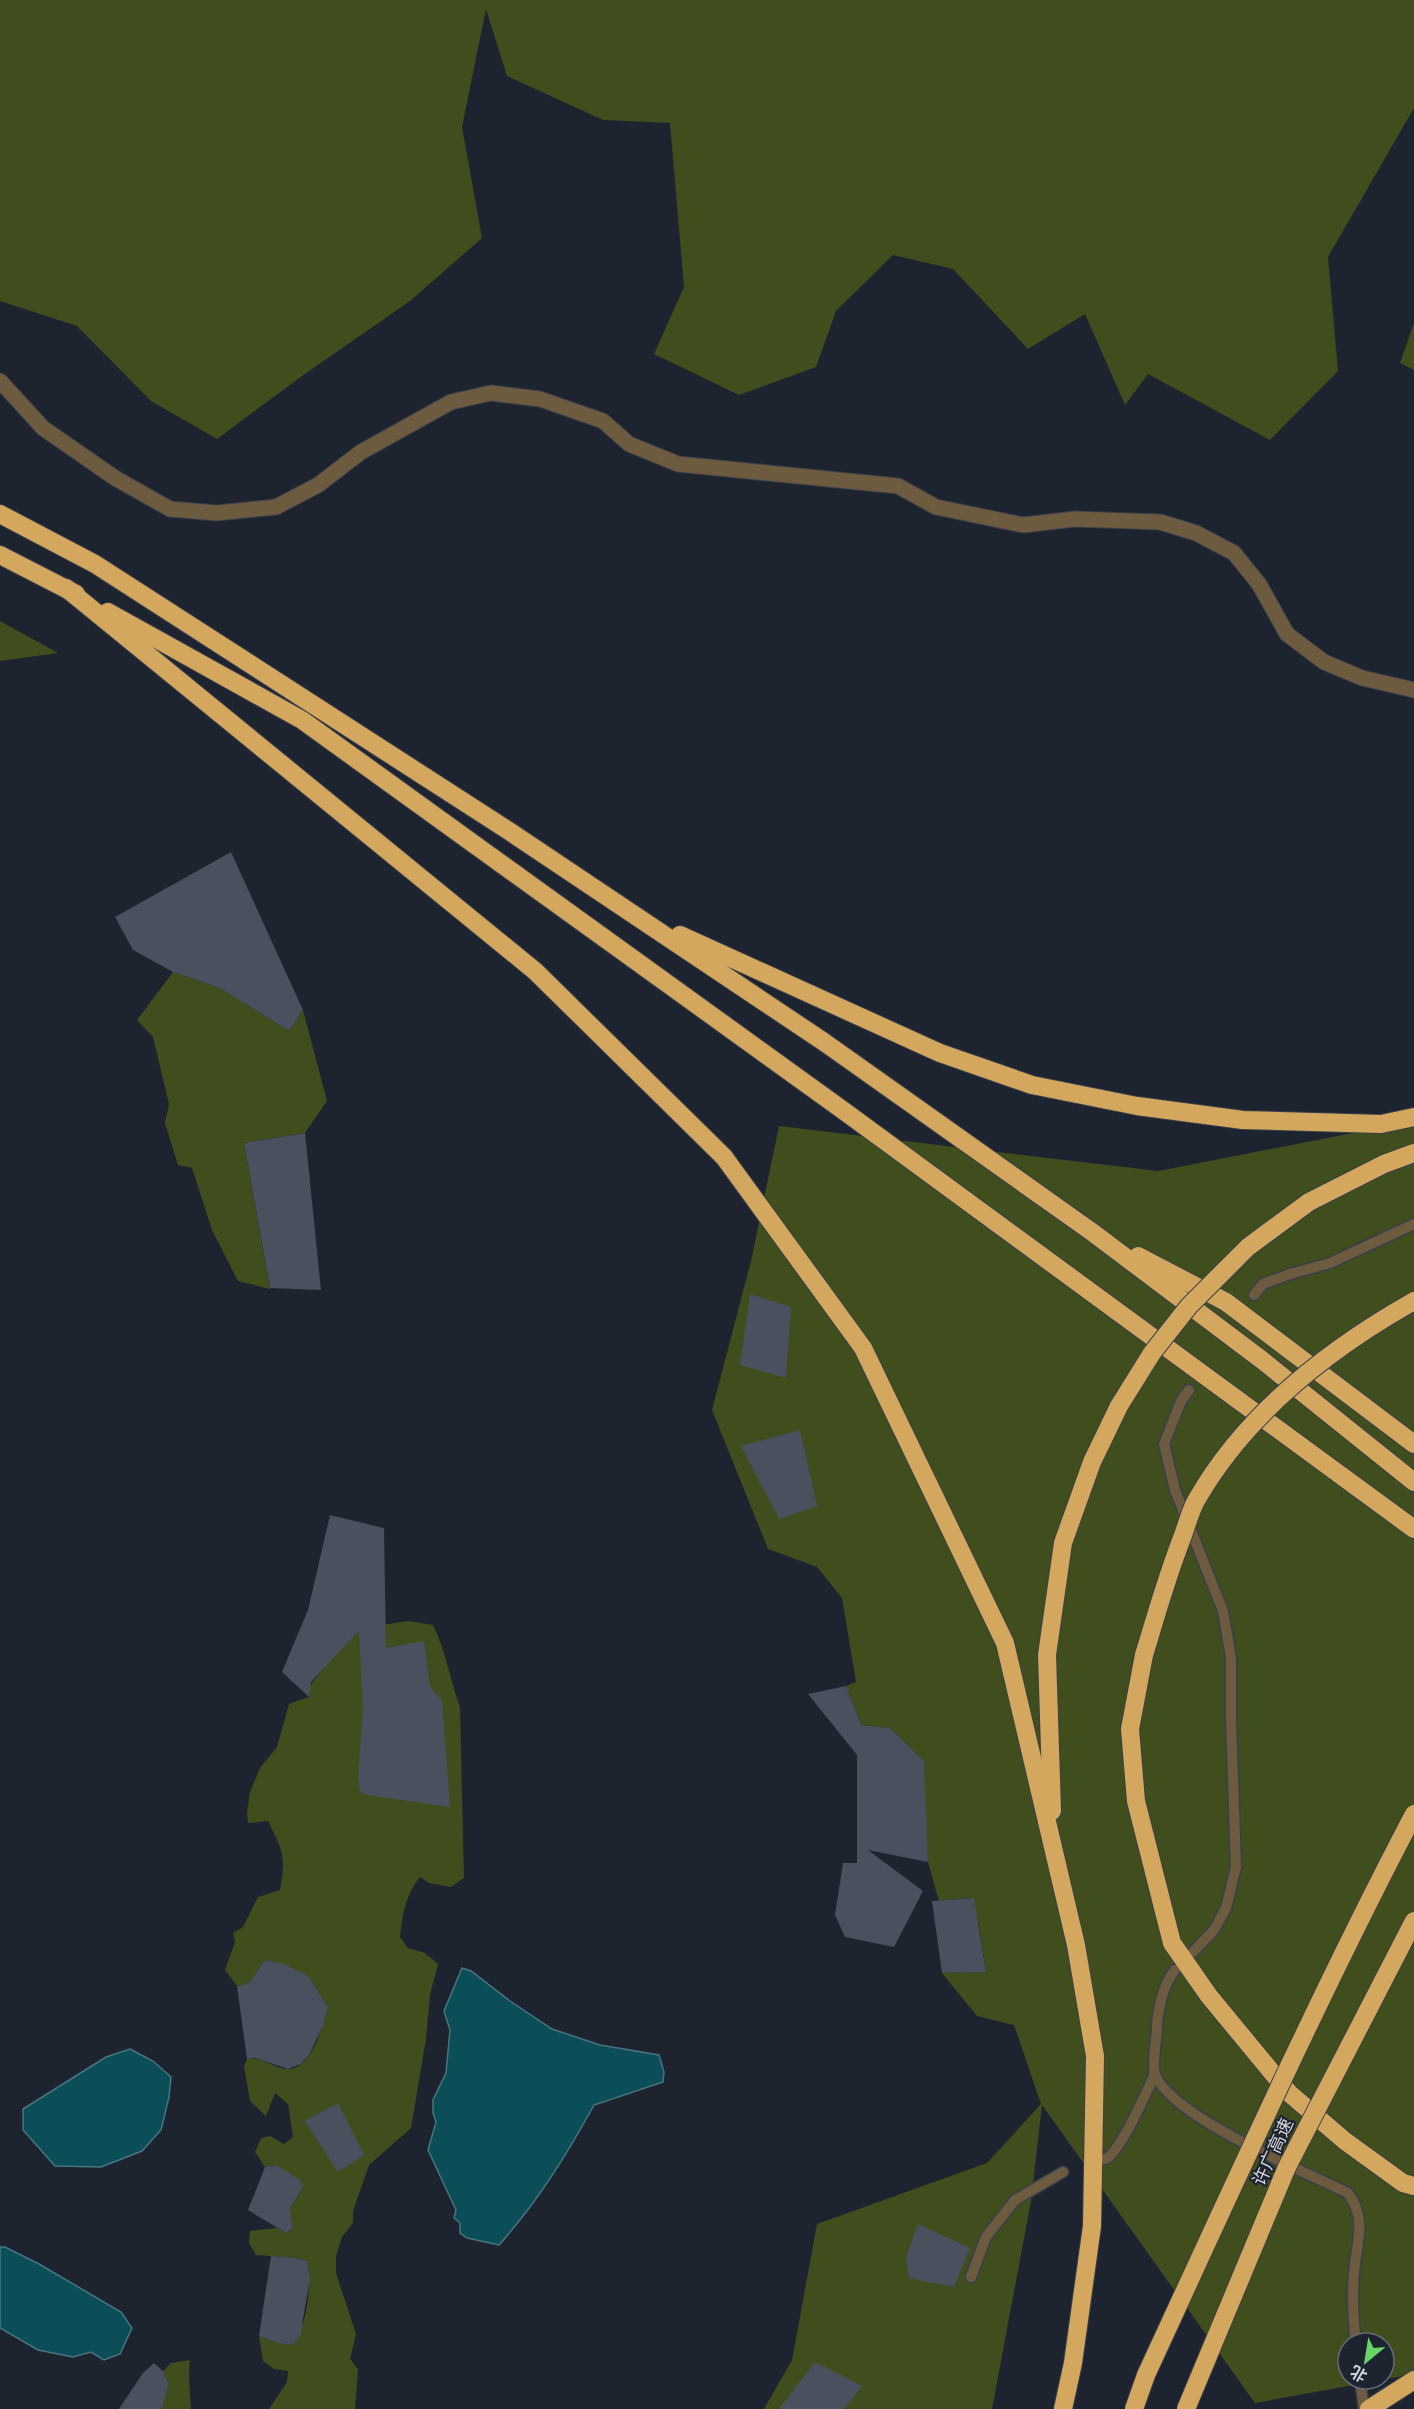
<svg xmlns="http://www.w3.org/2000/svg" width="1414" height="2409" font-family="'Archivo Narrow','Noto Sans SC',sans-serif">
<style>
.green{fill:#404e1e;fill-rule:evenodd}
.water{fill:#0c4e58;stroke:#477680;stroke-width:1.5}
.building{fill:#49505e}
.lines{fill:none;stroke-linecap:round;stroke-linejoin:round}
.service-casing{stroke:#3a3f4b;stroke-width:13}
.minor-casing{stroke:#3a3f4b;stroke-width:17}
.motorway-casing{stroke:#3a3f4b;stroke-width:20}
.service{stroke:#6c5b3f;stroke-width:10}
.minor{stroke:#6c5b3f;stroke-width:15}
.motorway{stroke:#d3a85e;stroke-width:18}
.motorway-bridge-casing{stroke:#3a3f4b;stroke-width:20;stroke-linecap:butt}
.motorway-bridge{stroke:#d3a85e;stroke-width:18}
.labels{text-anchor:middle;stroke-width:4.5;stroke-linejoin:round;paint-order:stroke}
.street-label{font-size:18px;fill:#d0d4dc;stroke:#1d232f}
</style>
<rect width="100%" height="100%" fill="#1d232f"/>
<!-- green -->
<g class="green">
<polygon points="0,0 1414,0 1414,108 1328,257 1338,371 1270,440 1148,374 1125,405 1085,314 1028,349 953,269 893,255 836,311 816,367 739,395 654,354 684,287 670,123 603,120 507,76 486,9 462,127 482,238 410,301 302,376 217,439 151,401 77,326 0,301"/>
<polygon points="1414,323 1414,370 1400,363"/>
<polygon points="0,621 58,653 0,661"/>
<polygon points="173,972 220,988 289,1031 303,1010 327,1101 305,1133 244,1143 270,1289 238,1281 212,1230 192,1168 178,1165 165,1123 169,1104 153,1037 137,1020"/>
<path d="M1414 1121V2374L1255 2403 1042 2105 1031 2201 992 2409H764L792 2360 817 2224 987 2163 1041 2104 1014 2025 977 2016 942 1973 986 1971 978 1920 970 1898 939 1901 928 1862 922 1759 890 1728 861 1725 846 1686 856 1682 842 1598 817 1567 768 1549 712 1410 751 1261 779 1126 1158 1171ZM1348 2343H1384V2379H1348Z"/>
<path d="M408 1621 433 1625C446 1651 450 1680 460 1707L464 1878 451 1887 429 1883 420 1877C406 1894 402 1915 400 1937L408 1948 425 1953 438 1964 430 1995 426 2039 411 2128 369 2165 353 2211V2223L342 2237 336 2256V2273L356 2334 350 2359 358 2369 355 2409H269L287 2382 288 2371 274 2369 263 2361 259 2336 277 2343 293 2345C307 2325 312 2285 307 2261L296 2258 256 2255 249 2243 250 2231 277 2228 286 2233 293 2228 290 2208 303 2187 276 2165 265 2167 255 2152 261 2138 270 2136 284 2144 293 2137 288 2104 275 2093 266 2116 250 2101 244 2066 247 2059C262 2056 274 2069 289 2069 312 2068 323 2025 328 2007L308 1976 265 1960 249 1983 237 1986 225 1970 235 1942 233 1933 243 1927 258 1897 280 1890C286 1856 283 1851 268 1821L248 1823 247 1812 250 1792 260 1768 277 1747 289 1704 309 1697 307 1692C315 1674 335 1659 347 1640L340 1637 367 1627Z"/>
<path d="M190 2360C188 2374 190 2394 191 2409H162L169 2385 163 2371 171 2363Z"/>
</g>
<!-- water -->
<g class="water">
<path d="M462 1968 471 1971 510 2001 552 2029 600 2045 659 2055 664 2072 663 2082 594 2105C566 2156 538 2201 499 2245L467 2238 460 2233V2223L454 2218 456 2210 428 2150 436 2122 433 2113V2100L446 2073 450 2030 444 2011Z"/>
<polygon points="130,2049 153,2061 171,2077 169,2097 161,2130 142,2151 101,2167 55,2166 23,2130 23,2109 106,2057"/>
<polygon points="0,2247 5,2247 39,2264 121,2312 132,2328 120,2354 104,2360 91,2352 73,2357 38,2350 0,2328"/>
</g>
<!-- building -->
<g class="building">
<polygon points="231,852 303,1010 289,1031 220,988 173,972 133,950 115,917"/>
<polygon points="305,1133 321,1290 270,1288 244,1143"/>
<polygon points="750,1294 791,1307 786,1378 740,1365"/>
<polygon points="800,1430 817,1506 779,1519 741,1446"/>
<polygon points="330,1515 384,1528 386,1648 424,1641 430,1687 442,1700 450,1807 367,1795 360,1792 358,1778 363,1710 359,1631 311,1682 309,1697 282,1672 308,1610"/>
<polygon points="846,1686 861,1725 890,1728 924,1761 928,1862 868,1850 923,1891 894,1947 845,1937 835,1915 843,1863 857,1863 857,1755 808,1694"/>
<polygon points="974,1898 986,1972 942,1973 932,1901"/>
<polygon points="265,1960 284,1964 308,1976 328,2007 323,2026 309,2055 301,2064 288,2069 255,2058 247,2059 237,1986 249,1983"/>
<polygon points="338,2103 364,2155 338,2172 305,2121"/>
<polygon points="276,2165 300,2180 303,2187 290,2208 293,2228 286,2233 248,2210 265,2167"/>
<polygon points="918,2224 970,2248 954,2287 909,2278 906,2258"/>
<polygon points="271,2256 296,2258 307,2261 310,2278 303,2319 301,2334 293,2345 277,2343 259,2336"/>
<polygon points="815,2362 862,2386 844,2409 779,2409"/>
<polygon points="154,2363 163,2371 169,2385 162,2409 119,2409 143,2373"/>
</g>
<g class="lines">
<!-- service casing -->
<g class="service-casing">
<g id="service">
<polyline points="1254,1295 1263,1284 1290,1274 1330,1263 1414,1224"/>
<polyline points="1189,1390 1181,1401 1164,1444 1175,1490 1223,1611 1231,1658 1231,1720 1236,1867 1226,1908 1214,1930 1193,1952"/>
<path d="M1175 1970C1163 1984 1157 2012 1157 2030 1156 2041 1152 2067 1155 2075 1174 2118 1303 2171 1348 2193 1368 2220 1356 2243 1354 2273 1352 2297 1353 2319 1356 2343"/>
<path d="M1105 2159C1120 2154 1147 2090 1155 2074"/>
<polyline points="971,2277 986,2237 1015,2200 1063,2172"/>
<polyline points="1360,2379 1364,2409"/>
</g>
</g>
<!-- minor casing -->
<g class="minor-casing">
<polyline id="minor" points="0,381 43,428 115,478 170,509 217,513 276,507 318,485 361,452 451,402 491,393 540,399 603,421 629,444 678,464 898,486 936,507 1023,525 1075,519 1160,522 1196,533 1234,553 1259,584 1287,634 1324,662 1362,678 1414,690"/>
</g>
<!-- motorway casing -->
<g class="motorway-casing">
<g id="motorway">
<polyline points="0,514 95,564 509,831 824,1042 1092,1232 1262,1360 1414,1482"/>
<polyline points="0,555 76,594"/>
<polyline points="66,588 535,971 724,1157 863,1348 1005,1643 1076,1945 1095,2056 1092,2226 1073,2363 1063,2409"/>
<polyline points="108,612 302,720 844,1111 1414,1529"/>
<polyline points="680,935 940,1053 1032,1085 1137,1106 1243,1120 1381,1124 1414,1117"/>
<polyline points="1138,1256 1226,1302 1414,1444"/>
<polyline points="1144,1655 1130,1729 1136,1801 1172,1943 1209,1996 1289,2093 1345,2141 1403,2183 1414,2186"/>
<polyline points="1052,1811 1047,1655 1063,1543 1092,1462 1119,1406"/>
<polyline points="1369,2409 1414,2380"/>
</g>
</g>
<!-- service -->
<use href="#service" class="service"/>
<!-- minor -->
<use href="#minor" class="minor"/>
<!-- motorway -->
<use href="#motorway" class="motorway"/>
<!-- motorway-bridge casing -->
<g class="motorway-bridge-casing">
<g id="motorway-bridge">
<polyline points="1119,1406 1152,1353 1189,1306 1248,1247 1309,1202 1384,1164 1414,1153"/>
<path d="M1144 1655C1156 1616 1167 1576 1182 1538 1187 1525 1190 1511 1197 1499 1246 1414 1329 1349 1414 1301"/>
<path d="M1134 2409 1146 2375C1233 2187 1318 1997 1414 1814"/>
<polyline points="1186,2409 1287,2167 1414,1921"/>
</g>
</g>
<!-- motorway-bridge -->
<use href="#motorway-bridge" class="motorway-bridge"/>
</g>
<g class="labels">
<!-- street labels -->
<g class="street-label">
<text transform="translate(1273 2152) rotate(-65)" y="6">许广高速</text>
</g>
</g>
<!-- north arrow -->
<g transform="translate(1366 2361) rotate(210)"><circle r="28" fill="#1d232f" stroke="#656a74" stroke-width="1.5"/>
<path d="M0-4.5L10 22L0 15L-10 22Z" fill="#66d467"/>
<text y="-9" font-size="16" font-weight="bold" text-anchor="middle" fill="#d0d4dc">北</text>
</g>
</svg>
